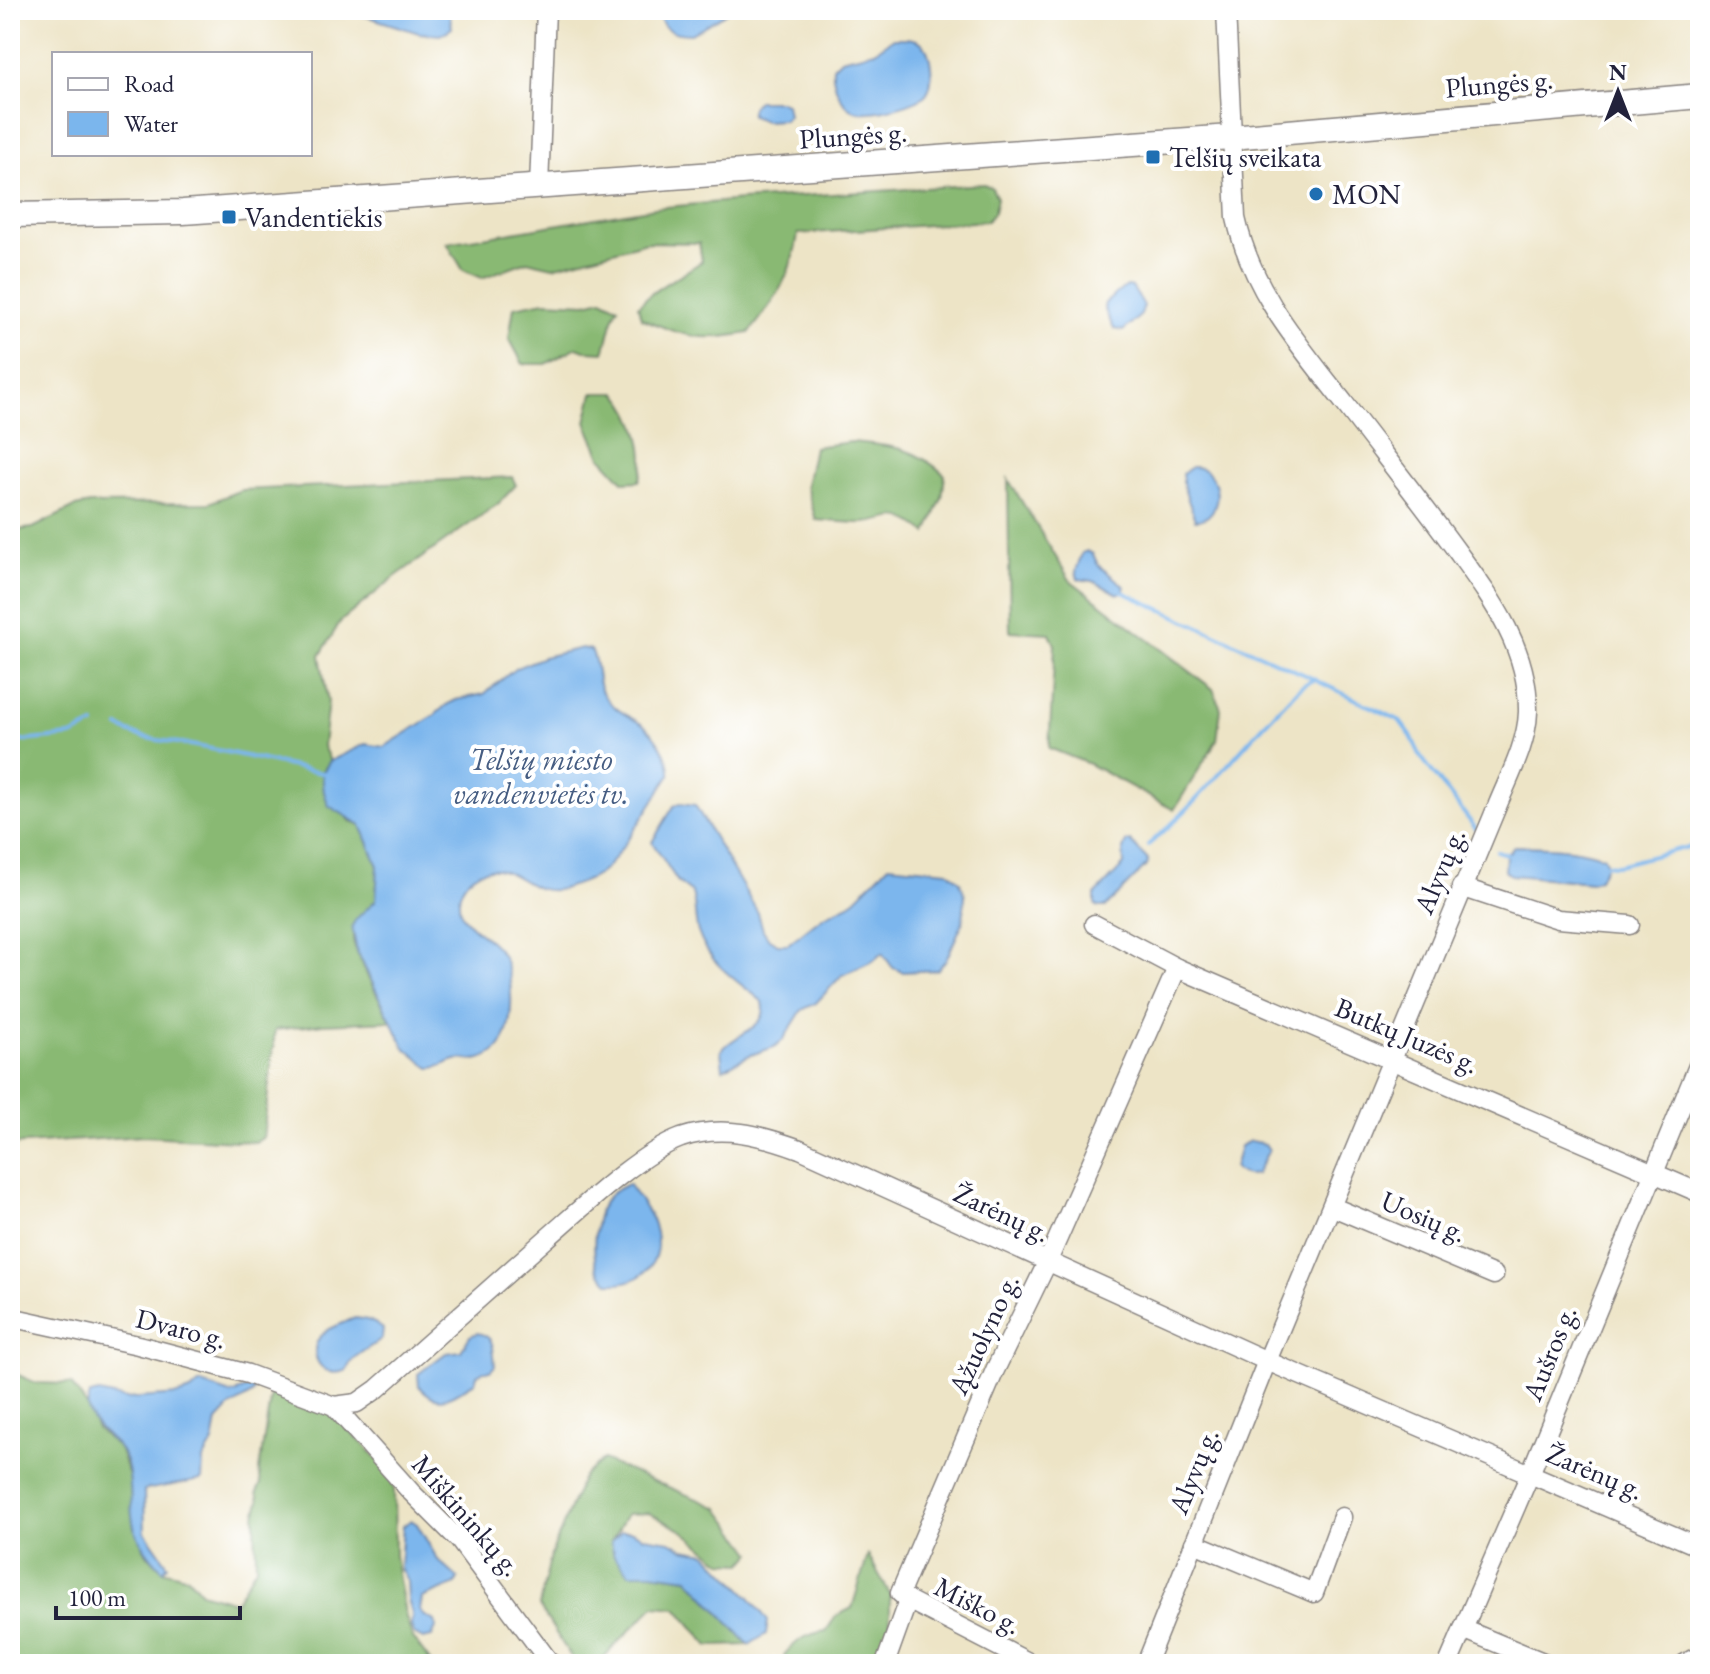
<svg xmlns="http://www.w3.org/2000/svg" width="1710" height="1674" font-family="'EB Garamond',serif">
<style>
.forest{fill:#89b973;stroke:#566e57;stroke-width:2}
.water{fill:#7bb6ed;stroke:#4e6c94;stroke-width:2}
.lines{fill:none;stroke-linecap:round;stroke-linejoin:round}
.stream{stroke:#7bb6ed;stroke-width:4}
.minor-casing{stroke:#888380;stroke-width:21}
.major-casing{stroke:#888380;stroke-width:27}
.minor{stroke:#fff;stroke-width:18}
.major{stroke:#fff;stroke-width:24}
.poi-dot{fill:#1f6fb2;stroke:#fff;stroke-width:3}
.labels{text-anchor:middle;stroke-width:8;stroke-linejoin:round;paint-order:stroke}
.street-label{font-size:28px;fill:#22223b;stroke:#fff}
.poi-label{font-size:28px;fill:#22223b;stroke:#fff;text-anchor:start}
.water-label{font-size:30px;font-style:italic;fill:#465d82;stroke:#fff}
</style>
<rect width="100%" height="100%" fill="#fff"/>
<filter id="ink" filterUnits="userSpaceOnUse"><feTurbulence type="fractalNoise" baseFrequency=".0125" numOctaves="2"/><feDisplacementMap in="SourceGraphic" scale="16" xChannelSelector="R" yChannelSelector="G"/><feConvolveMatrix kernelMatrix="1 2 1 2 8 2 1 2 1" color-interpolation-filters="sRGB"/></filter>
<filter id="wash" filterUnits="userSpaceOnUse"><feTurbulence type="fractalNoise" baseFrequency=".006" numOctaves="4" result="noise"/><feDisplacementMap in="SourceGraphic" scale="32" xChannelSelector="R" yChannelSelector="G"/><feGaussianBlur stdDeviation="1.8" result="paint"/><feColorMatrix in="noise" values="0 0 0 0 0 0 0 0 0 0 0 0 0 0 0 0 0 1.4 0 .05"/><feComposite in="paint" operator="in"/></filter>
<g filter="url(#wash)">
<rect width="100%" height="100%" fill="#ede4c6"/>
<!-- forest -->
<g class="forest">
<path d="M984 184 992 188 997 198 994 212 987 221 798 234C792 275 775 301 749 333 700 342 686 337 641 318L638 306C656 286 680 277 702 261L699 243 647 242 553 267 527 261 482 278 463 270 447 243 655 208 742 200Z"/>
<path d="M602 299 618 307C610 322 610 336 604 352L587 351 577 347 546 364H523L509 338 514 307 545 301 586 303Z"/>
<path d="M593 393H617C636 415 650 454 639 481L624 482 601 457 586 422Z"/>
<path d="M851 442C892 446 913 446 945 475L942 498 927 533C890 506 899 521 862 523 847 523 831 521 816 520L806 486 814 447Z"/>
<path d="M512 477 516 485 499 503 396 576 340 622 320 656 328 701 323 746 330 761 322 773 350 821 361 825 378 866 376 900C367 912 356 919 353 936 351 949 383 1005 391 1021L323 1024 275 1030 263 1138 255 1142 143 1136 10 1145V531L33 528 75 507 90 504 209 503 241 490Z"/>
<polygon points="1008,479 1070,580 1213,689 1221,709 1217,740 1174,810 1089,764 1049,748 1055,645 1050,633 1010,631"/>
<polygon points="16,1374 36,1383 71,1384 87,1406 97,1429 119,1448 130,1479 134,1528 147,1554 163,1570 188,1577 201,1592 235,1602 256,1567 255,1516 259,1501 257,1492 261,1484 259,1470 271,1393 277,1391 332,1413 389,1470 394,1489 395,1556 405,1614 412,1637 432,1664 10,1664 10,1375"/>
<polygon points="603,1460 719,1508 752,1553 743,1563 722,1562 683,1531 649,1513 627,1514 611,1542 630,1573 652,1573 688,1578 749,1645 709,1646 677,1608 654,1606 600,1661 574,1662 539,1606 551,1555 583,1476"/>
<path d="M868 1555 890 1594V1624L876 1664H848L835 1658 825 1660 824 1664H787L784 1655C797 1640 807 1634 826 1631L836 1616 852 1608Z"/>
</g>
<!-- water -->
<g class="water">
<polygon points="346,10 449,10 452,28 441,35 419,33"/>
<path d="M658 10H731L691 34C673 34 660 30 658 10Z"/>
<path d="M894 38C902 38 912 37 919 41 933 48 936 87 924 96 912 105 866 117 853 110 840 104 831 80 833 67L841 59 875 51Z"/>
<path d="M758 101H780L786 104 788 115 784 120 765 121 751 116C750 109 752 105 758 101Z"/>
<polygon points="1126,286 1132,287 1144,306 1141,315 1123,331 1114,329 1104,308 1105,303"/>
<path d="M1192 467C1224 466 1225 521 1195 520L1184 488 1182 474Z"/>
<polygon points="1087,551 1093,554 1098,565 1122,584 1125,587 1123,592 1118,594 1093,581 1078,579 1076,571 1082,553"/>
<path d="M582 648 591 650C600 665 594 683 605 697 615 710 627 715 640 723 654 731 672 760 670 775 656 796 616 863 599 874 590 880 575 885 565 888 533 898 522 873 497 869 480 867 464 879 460 894 452 925 490 933 502 955 515 977 516 1038 493 1053 473 1066 469 1056 452 1061 444 1064 440 1068 430 1068L405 1048 357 952 352 926 356 919 376 900 378 866 361 825 329 806 324 792 322 773 330 761 365 744 384 747 435 715 446 705 456 700 484 694 516 668 543 657Z"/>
<path d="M680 803 695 805 758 913 763 930 769 939 778 944H788L822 917 851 903 889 865 948 871 960 881 965 895 963 922 946 960 937 970 903 972 893 968 882 953 873 961 842 975 816 1003 802 1010 783 1040 774 1047 748 1056 723 1069 721 1051C734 1033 770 1029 763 1002 738 981 709 965 698 932 694 919 696 905 692 893L678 882 652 842 674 806Z"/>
<polygon points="1130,841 1148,860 1147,865 1106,907 1098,907 1095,904 1095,895 1124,865 1123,850 1126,842"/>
<path d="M1515 846C1541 846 1580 847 1604 857L1607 864 1599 879 1591 882 1511 875 1505 871 1506 855Z"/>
<path d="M1250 1141 1265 1144 1269 1150 1256 1174C1247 1176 1241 1175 1234 1168L1240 1146Z"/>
<path d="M628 1184C636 1195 646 1207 652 1220 667 1256 647 1285 610 1283 605 1278 599 1274 597 1268 592 1251 594 1219 603 1204 607 1195 619 1188 628 1184Z"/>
<path d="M355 1318C367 1319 374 1321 383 1329L382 1338C370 1349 352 1354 347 1370 321 1383 302 1348 326 1331 334 1326 346 1322 355 1318Z"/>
<path d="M477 1333C496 1336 493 1350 495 1366L490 1371H484L477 1375 475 1382C451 1395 440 1410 419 1386L418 1374 446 1353 461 1351 470 1336Z"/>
<path d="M200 1383 231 1394 251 1387 254 1389 252 1394 229 1408 217 1421 213 1443 203 1460 202 1480 144 1490 145 1532 168 1565 163 1570C151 1558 141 1546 135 1530 126 1504 137 1468 117 1446 104 1432 80 1417 90 1395L99 1393 126 1399 178 1395 191 1391Z"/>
<polygon points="411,1520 417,1524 438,1560 458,1578 456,1584 422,1598 420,1610 423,1615 435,1621 436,1628 432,1637 423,1639 414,1634 411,1626 412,1614 408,1600 407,1580 400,1568 403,1526"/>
<polygon points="621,1531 632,1531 644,1537 670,1541 684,1549 706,1553 750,1597 768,1621 766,1634 749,1645 688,1578 652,1573 630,1573 614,1556 611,1542"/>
</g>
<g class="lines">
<!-- stream -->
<g class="stream">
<polyline points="11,551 12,742"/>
<polyline points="1123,592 1314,679"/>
<path d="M119 727C141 740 161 740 185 744 232 752 279 764 326 774"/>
<polyline points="12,742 71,736 94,725"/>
<path d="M1148 845C1196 806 1234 755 1277 711 1288 701 1300 683 1315 680L1399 720 1411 736 1421 757 1476 829"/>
<polyline points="1497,851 1509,855"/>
<polyline points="1601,864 1618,865 1700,844"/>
</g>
</g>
</g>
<g filter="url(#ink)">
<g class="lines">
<!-- minor casing -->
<g class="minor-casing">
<g id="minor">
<polyline points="539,187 546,10"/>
<polyline points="1461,887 1558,919 1630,925"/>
<polyline points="1094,924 1177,968 1700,1193"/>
<polyline points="1333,1207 1494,1275"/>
<polyline points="10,1317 138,1345 248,1374 334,1406 411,1492 459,1540 551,1664"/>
<path d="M334 1406 357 1403 377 1389C433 1340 489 1290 545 1240 581 1209 638 1154 681 1138 722 1124 761 1135 800 1149L1267 1361 1700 1547"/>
<polyline points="1194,1543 1314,1593 1342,1517"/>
<polyline points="1463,1629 1548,1664"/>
<polyline points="885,1664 908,1600"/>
<polyline points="1032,1664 908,1600 900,1593 995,1370 1047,1263 1177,968"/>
<path d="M1146 1664 1267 1361 1498 804C1510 775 1527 743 1528 712 1529 650 1493 601 1459 554 1422 503 1383 454 1345 404 1300 346 1252 292 1236 218L1226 10"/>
<polyline points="1448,1664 1530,1474 1700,1061"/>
<polyline points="1684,1664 1700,1655"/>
</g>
</g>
<!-- major casing -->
<g class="major-casing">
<polyline id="major" points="10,215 183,212 1231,137 1700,96"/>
</g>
<!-- minor -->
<use href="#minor" class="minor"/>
<!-- major -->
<use href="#major" class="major"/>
</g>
</g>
<!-- markers -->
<g class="poi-dot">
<rect x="1145" y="149" width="16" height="16" rx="4"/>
<circle cx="1316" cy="194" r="8"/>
<rect x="221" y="209" width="16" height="16" rx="4"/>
</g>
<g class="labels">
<!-- street labels -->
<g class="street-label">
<text transform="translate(1499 83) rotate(-5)" y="10">Plungės g.</text>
<text transform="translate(853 135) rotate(-4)" y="10">Plungės g.</text>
<text transform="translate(1439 871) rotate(-67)" y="10">Alyvų g.</text>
<text transform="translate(1407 1035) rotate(23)" y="10">Butkų Juzės g.</text>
<text transform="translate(1002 1212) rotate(25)" y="10">Žarėnų g.</text>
<text transform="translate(1424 1216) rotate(23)" y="10">Uosių g.</text>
<text transform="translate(181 1328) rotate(14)" y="10">Dvaro g.</text>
<text transform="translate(983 1334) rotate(-65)" y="10">Ąžuolyno g.</text>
<text transform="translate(1549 1353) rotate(-68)" y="10">Aušros g.</text>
<text transform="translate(1193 1471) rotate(-68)" y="10">Alyvų g.</text>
<text transform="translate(1595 1471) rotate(23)" y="10">Žarėnų g.</text>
<text transform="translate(467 1515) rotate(49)" y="10">Miškininkų g.</text>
<text transform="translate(978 1605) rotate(27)" y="10">Miško g.</text>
</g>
<!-- poi labels -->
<g class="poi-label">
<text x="1169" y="167">Telšių sveikata</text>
<text x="1332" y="204">MON</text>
<text x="245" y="227">Vandentiekis</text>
</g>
<!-- water labels -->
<g class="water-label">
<text x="541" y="770">Telšių miesto<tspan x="541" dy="34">vandenvietės tv.</tspan></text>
</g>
</g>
<!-- margin -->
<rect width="1710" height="1674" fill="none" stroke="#fff" stroke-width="40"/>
<!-- legend -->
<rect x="52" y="52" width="260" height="104" fill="#ffffff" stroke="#a7a7b1" stroke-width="2"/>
<rect x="68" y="78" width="40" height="12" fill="#ffffff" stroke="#a7a7b1" stroke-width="2"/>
<text x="124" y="92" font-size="24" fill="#22223b">Road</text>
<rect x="68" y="112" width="40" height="24" fill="#7bb6ed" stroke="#a7a7b1" stroke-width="2"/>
<text x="124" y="132" font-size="24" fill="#22223b">Water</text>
<!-- north arrow -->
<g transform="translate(1618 92)" stroke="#ffffff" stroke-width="6" paint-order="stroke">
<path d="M0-6L14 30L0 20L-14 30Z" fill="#22223b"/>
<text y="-12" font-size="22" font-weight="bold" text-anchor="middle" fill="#22223b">N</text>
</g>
<!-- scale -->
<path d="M56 1606v12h184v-12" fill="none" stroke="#22223b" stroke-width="4"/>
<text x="68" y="1606" font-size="24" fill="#22223b" stroke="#ffffff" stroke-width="6" paint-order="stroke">100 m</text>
</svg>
